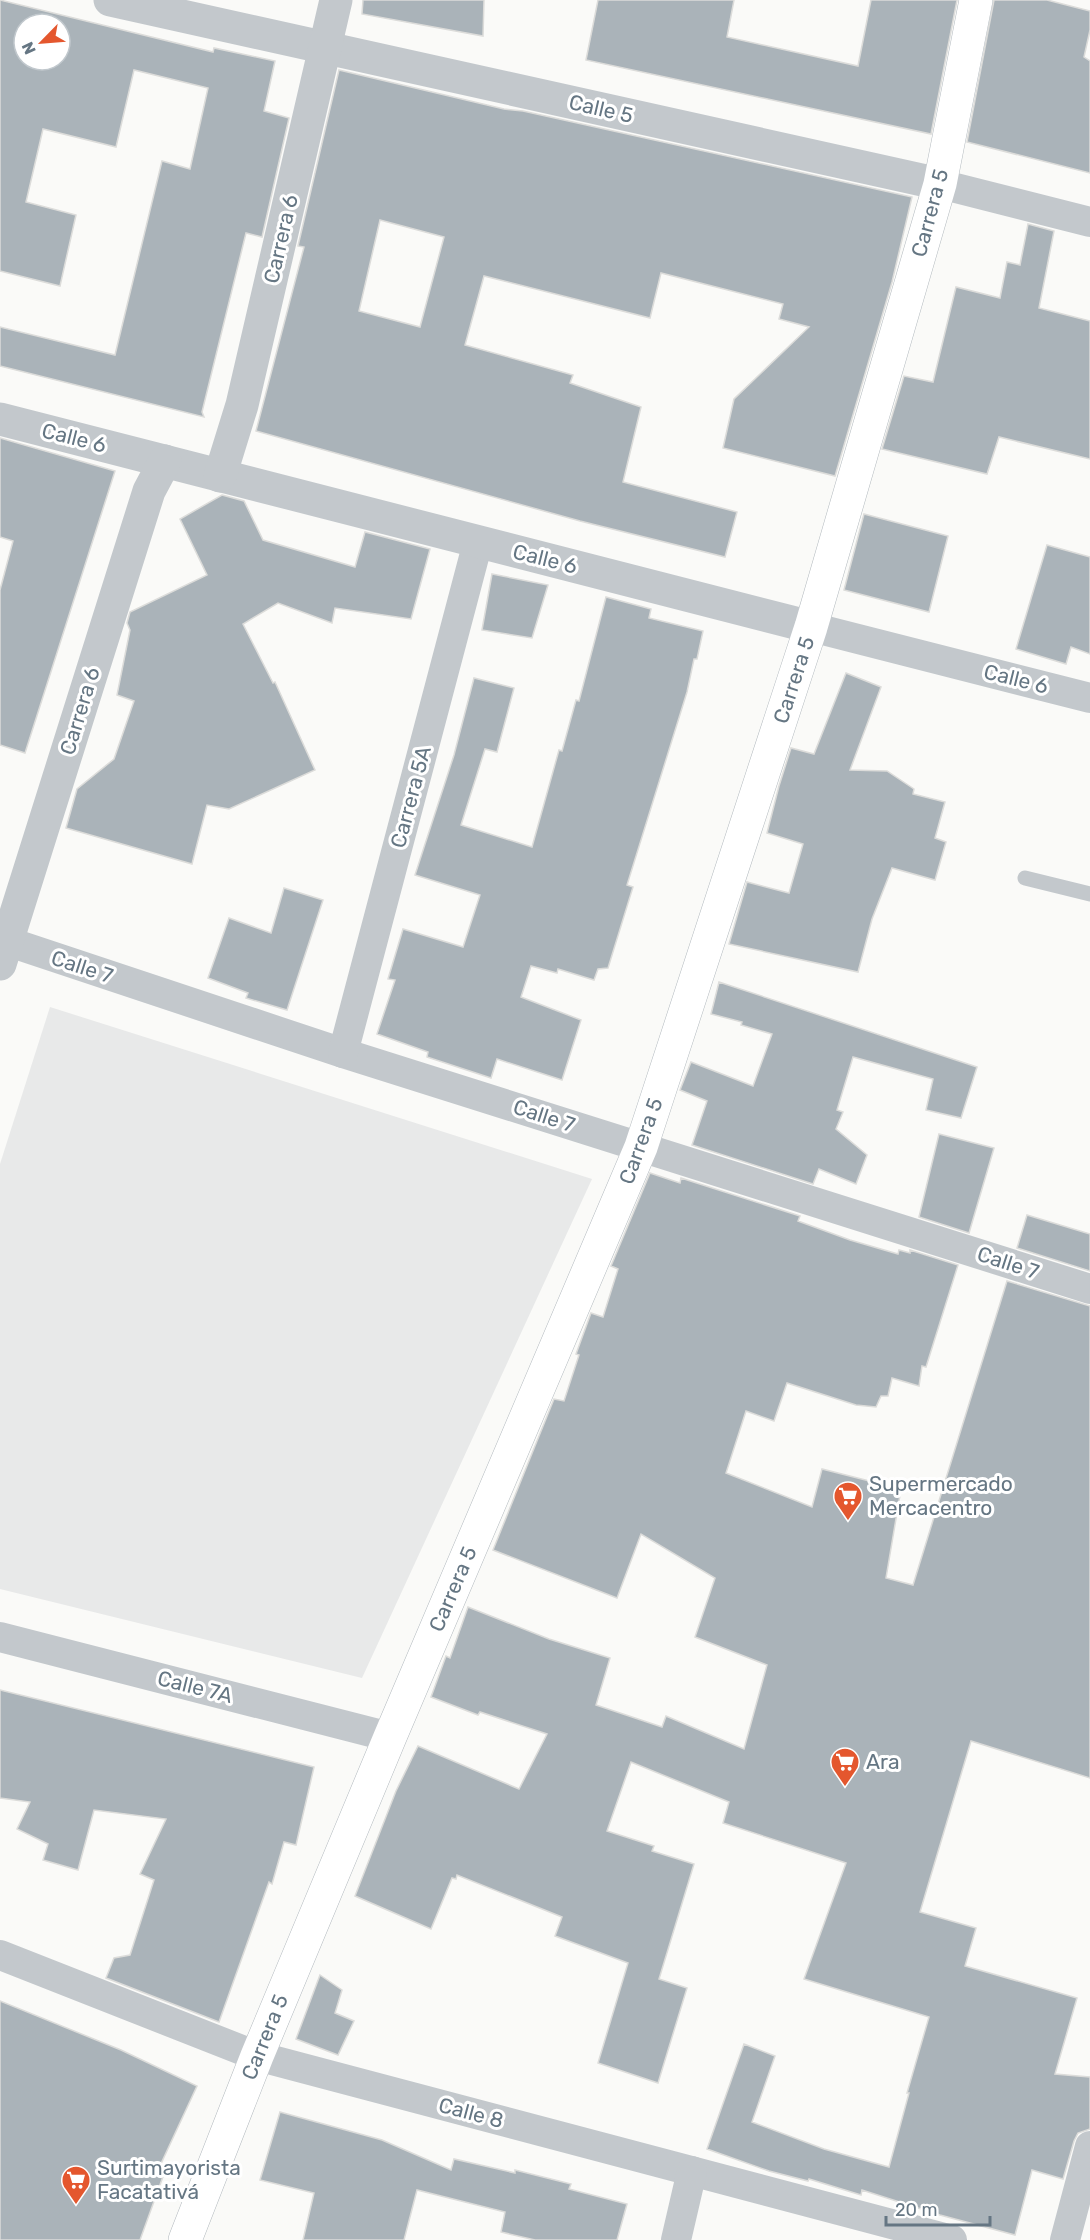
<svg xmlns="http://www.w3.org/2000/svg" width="1090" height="2240" font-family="Rubik,sans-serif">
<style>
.built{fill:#e8e9e9}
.building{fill:#aab3b9;stroke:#dcdcda;stroke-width:1.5;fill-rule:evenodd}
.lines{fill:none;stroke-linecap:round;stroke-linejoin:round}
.secondary-casing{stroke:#b3babf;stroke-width:34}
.service{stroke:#c3c8cc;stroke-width:15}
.minor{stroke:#c3c8cc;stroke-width:30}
.tertiary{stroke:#c3c8cc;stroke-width:33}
.secondary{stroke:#fff;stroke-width:33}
.labels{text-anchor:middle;stroke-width:6;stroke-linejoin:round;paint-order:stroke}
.street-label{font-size:21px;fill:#657683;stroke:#fff}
.poi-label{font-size:21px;fill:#657683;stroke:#fff;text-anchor:start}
</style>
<rect width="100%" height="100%" fill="#fafaf8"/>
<!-- built -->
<polygon class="built" points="50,1007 592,1179 362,1678 0,1589 0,1164"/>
<!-- building -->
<g class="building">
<path d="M0 0 213 52 214 48 275 61 264 111 289 118 262 237 246 233 202 412 204 417 0 366V327L115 355 162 161 190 169 208 88 134 70 116 147 43 129 26 202 76 215 60 286 0 271ZM24 24H60V60H24Z"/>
<polygon points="363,0 484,0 483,36 362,14"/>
<polygon points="598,0 734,0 727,37 858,66 871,0 957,0 931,134 586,60"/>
<polygon points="994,0 1047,0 1090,11 1090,30 1084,57 1090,61 1090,173 967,142"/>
<path d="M339 70 504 109 523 111 912 197 892 282 835 476 723 448 734 399 809 327 779 319 783 304 661 273 650 318 484 276 465 345 573 375 570 383 641 407 623 482 737 512 725 557 580 521 256 431 304 247 298 246ZM380 220 444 237 420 327 359 311Z"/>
<polygon points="1028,224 1054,231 1039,308 1090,321 1090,459 999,437 987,474 882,449 904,376 933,382 956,287 1000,298 1007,262 1020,265"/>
<polygon points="0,438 115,471 25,753 0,745 0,590 13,541 0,537"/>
<polygon points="222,495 244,501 263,540 355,567 365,532 430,549 411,619 335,608 332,623 278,603 243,624 273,683 275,682 315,770 229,809 207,805 192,864 66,828 77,789 114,759 134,701 117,695 130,630 127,623 130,612 207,575 180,519"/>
<polygon points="864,514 948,536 929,612 844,590"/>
<polygon points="1047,545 1090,557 1090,654 1071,647 1066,664 1016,649"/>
<polygon points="492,574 548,585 532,638 482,630"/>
<polygon points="606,597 651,609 649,618 703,631 697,659 694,659 687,692 627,885 633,887 608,968 598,969 594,980 558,969 557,973 531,966 521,997 581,1020 562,1080 497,1059 491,1078 427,1057 428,1052 377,1034 395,980 388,979 403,929 463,947 480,895 415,875 454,755 474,678 514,688 497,752 485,749 461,825 532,847 559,750 562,751 576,700 579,701"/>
<polygon points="846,673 881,687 850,770 887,771 914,789 913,794 945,802 935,838 946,842 935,880 892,868 872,919 858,972 729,944 747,882 789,893 803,844 767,833 779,786 791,748 814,754"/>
<polygon points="284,888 323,900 287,1010 246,998 248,993 208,978 229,918 271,933"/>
<polygon points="719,982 977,1067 961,1118 926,1110 933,1079 853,1057 837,1110 843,1112 836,1129 867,1155 856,1184 819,1169 813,1184 692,1145 707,1101 680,1090 691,1062 753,1086 772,1034 741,1025 742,1022 711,1014"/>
<polygon points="939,1134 994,1148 969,1233 919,1217"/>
<polygon points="650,1173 680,1183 681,1178 800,1216 798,1221 850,1240 898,1254 899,1250 910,1253 910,1250 958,1265 926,1367 922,1366 919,1386 892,1378 888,1396 881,1396 876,1407 856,1405 787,1383 774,1421 746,1411 726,1473 812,1507 822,1469 901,1489 886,1578 913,1585 1007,1281 1090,1306 1090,1778 971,1741 920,1912 976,1928 965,1966 1077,1998 1055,2074 1090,2077 1090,2129 1078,2133 1074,2141 1063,2179 1032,2170 1015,2235 940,2215 862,2190 861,2195 809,2179 808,2181 769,2171 707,2149 744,2044 775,2056 752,2122 824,2149 889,2167 909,2093 907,2093 929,2017 804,1979 846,1863 723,1823 729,1802 631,1762 607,1831 654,1846 652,1851 694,1864 659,1979 687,1988 658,2083 598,2063 628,1963 555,1936 562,1917 457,1875 456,1879 452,1878 431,1929 355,1896 396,1791 418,1746 519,1789 547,1734 480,1712 478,1715 431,1697 446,1656 450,1658 468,1607 549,1639 610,1658 596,1705 662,1727 666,1716 744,1749 767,1665 695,1637 715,1578 641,1534 617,1598 493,1550 554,1399 564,1401 579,1355 576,1354 591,1313 603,1317 618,1269 611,1266"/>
<polygon points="1027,1215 1090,1234 1090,1271 1017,1248"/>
<polygon points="0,1690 314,1767 296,1845 284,1842 272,1884 269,1882 219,2022 106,1978 114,1958 130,1955 154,1880 140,1874 166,1819 94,1810 78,1870 43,1860 48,1844 17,1829 30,1802 0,1798"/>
<polygon points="320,1975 342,1990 335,2013 354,2021 338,2055 296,2039"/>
<polygon points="0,2001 121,2050 197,2086 159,2168 165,2171 140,2240 0,2240"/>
<polygon points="280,2112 382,2140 451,2170 454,2159 515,2173 515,2170 571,2184 569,2189 627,2204 617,2240 535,2240 501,2232 505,2212 417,2190 404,2240 303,2240 314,2193 260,2180"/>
</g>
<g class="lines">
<!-- secondary casing -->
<g class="secondary-casing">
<polyline id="secondary" points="185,2240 257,2056 390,1737 641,1147 811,627 940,184 976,0"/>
</g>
<!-- service -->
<polyline class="service" points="1025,878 1090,894"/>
<!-- minor -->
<g class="minor">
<polyline points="940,184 1090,222"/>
<polyline points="811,627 1090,698"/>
<polyline points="0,939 343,1053 1090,1289"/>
<polyline points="343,1053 478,542"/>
<polyline points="0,1637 390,1737"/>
<polyline points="0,1955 257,2056 952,2240"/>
<polyline points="676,2240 692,2171"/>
<polyline points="1065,2240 1090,2146"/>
</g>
<!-- tertiary -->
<g class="tertiary">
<polyline points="110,0 940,184"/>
<polyline points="0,419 811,627"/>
<polyline points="220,476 242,405 336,0"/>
<polyline points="0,964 149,491 165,461"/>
</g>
<!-- secondary -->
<use href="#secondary" class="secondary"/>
</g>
<!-- icons -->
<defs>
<g id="supermarket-pin" transform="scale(1.5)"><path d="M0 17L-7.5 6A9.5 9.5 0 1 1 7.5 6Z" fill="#e4572e" stroke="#fff"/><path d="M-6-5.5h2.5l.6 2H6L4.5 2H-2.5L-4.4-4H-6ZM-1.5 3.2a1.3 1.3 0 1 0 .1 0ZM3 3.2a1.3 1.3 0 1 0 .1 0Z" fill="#fff"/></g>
</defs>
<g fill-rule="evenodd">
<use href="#supermarket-pin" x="848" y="1496"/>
<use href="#supermarket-pin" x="845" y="1762"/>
<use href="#supermarket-pin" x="76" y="2180"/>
</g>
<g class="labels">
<!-- street labels -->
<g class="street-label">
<text transform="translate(601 109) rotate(13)" y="7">Calle 5</text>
<text transform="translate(930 213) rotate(-75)" y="7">Carrera 5</text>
<text transform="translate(281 239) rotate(-77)" y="7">Carrera 6</text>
<text transform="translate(74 438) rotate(14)" y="7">Calle 6</text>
<text transform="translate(545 559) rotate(14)" y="7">Calle 6</text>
<text transform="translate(1016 679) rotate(14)" y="7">Calle 6</text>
<text transform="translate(794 680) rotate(-72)" y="7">Carrera 5</text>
<text transform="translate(80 711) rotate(-73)" y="7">Carrera 6</text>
<text transform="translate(411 797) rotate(-75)" y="7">Carrera 5A</text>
<text transform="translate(82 967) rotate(18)" y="7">Calle 7</text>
<text transform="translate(544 1116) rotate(18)" y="7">Calle 7</text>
<text transform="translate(641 1141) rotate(-70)" y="7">Carrera 5</text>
<text transform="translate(1008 1263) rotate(18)" y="7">Calle 7</text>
<text transform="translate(453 1589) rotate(-67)" y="7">Carrera 5</text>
<text transform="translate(195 1687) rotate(14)" y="7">Calle 7A</text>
<text transform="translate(265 2037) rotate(-68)" y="7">Carrera 5</text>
<text transform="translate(471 2113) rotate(15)" y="7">Calle 8</text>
</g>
<!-- poi labels -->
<g class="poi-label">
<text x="869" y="1491">Supermercado<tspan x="869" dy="24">Mercacentro</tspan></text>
<text x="866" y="1769">Ara</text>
<text x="97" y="2175">Surtimayorista<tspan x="97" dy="24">Facatativá</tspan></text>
</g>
</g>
<!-- north arrow -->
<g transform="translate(42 42) rotate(245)"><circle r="28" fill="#ffffff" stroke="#c1c8cd" stroke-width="1.5"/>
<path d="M0-4.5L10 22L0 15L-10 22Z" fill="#e4572e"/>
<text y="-9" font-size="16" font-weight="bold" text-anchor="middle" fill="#657683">N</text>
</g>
<!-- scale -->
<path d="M886 2216v9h104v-9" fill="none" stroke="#657683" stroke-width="3"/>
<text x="895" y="2216" font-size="18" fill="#657683" stroke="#ffffff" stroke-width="4.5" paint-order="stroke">20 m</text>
</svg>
